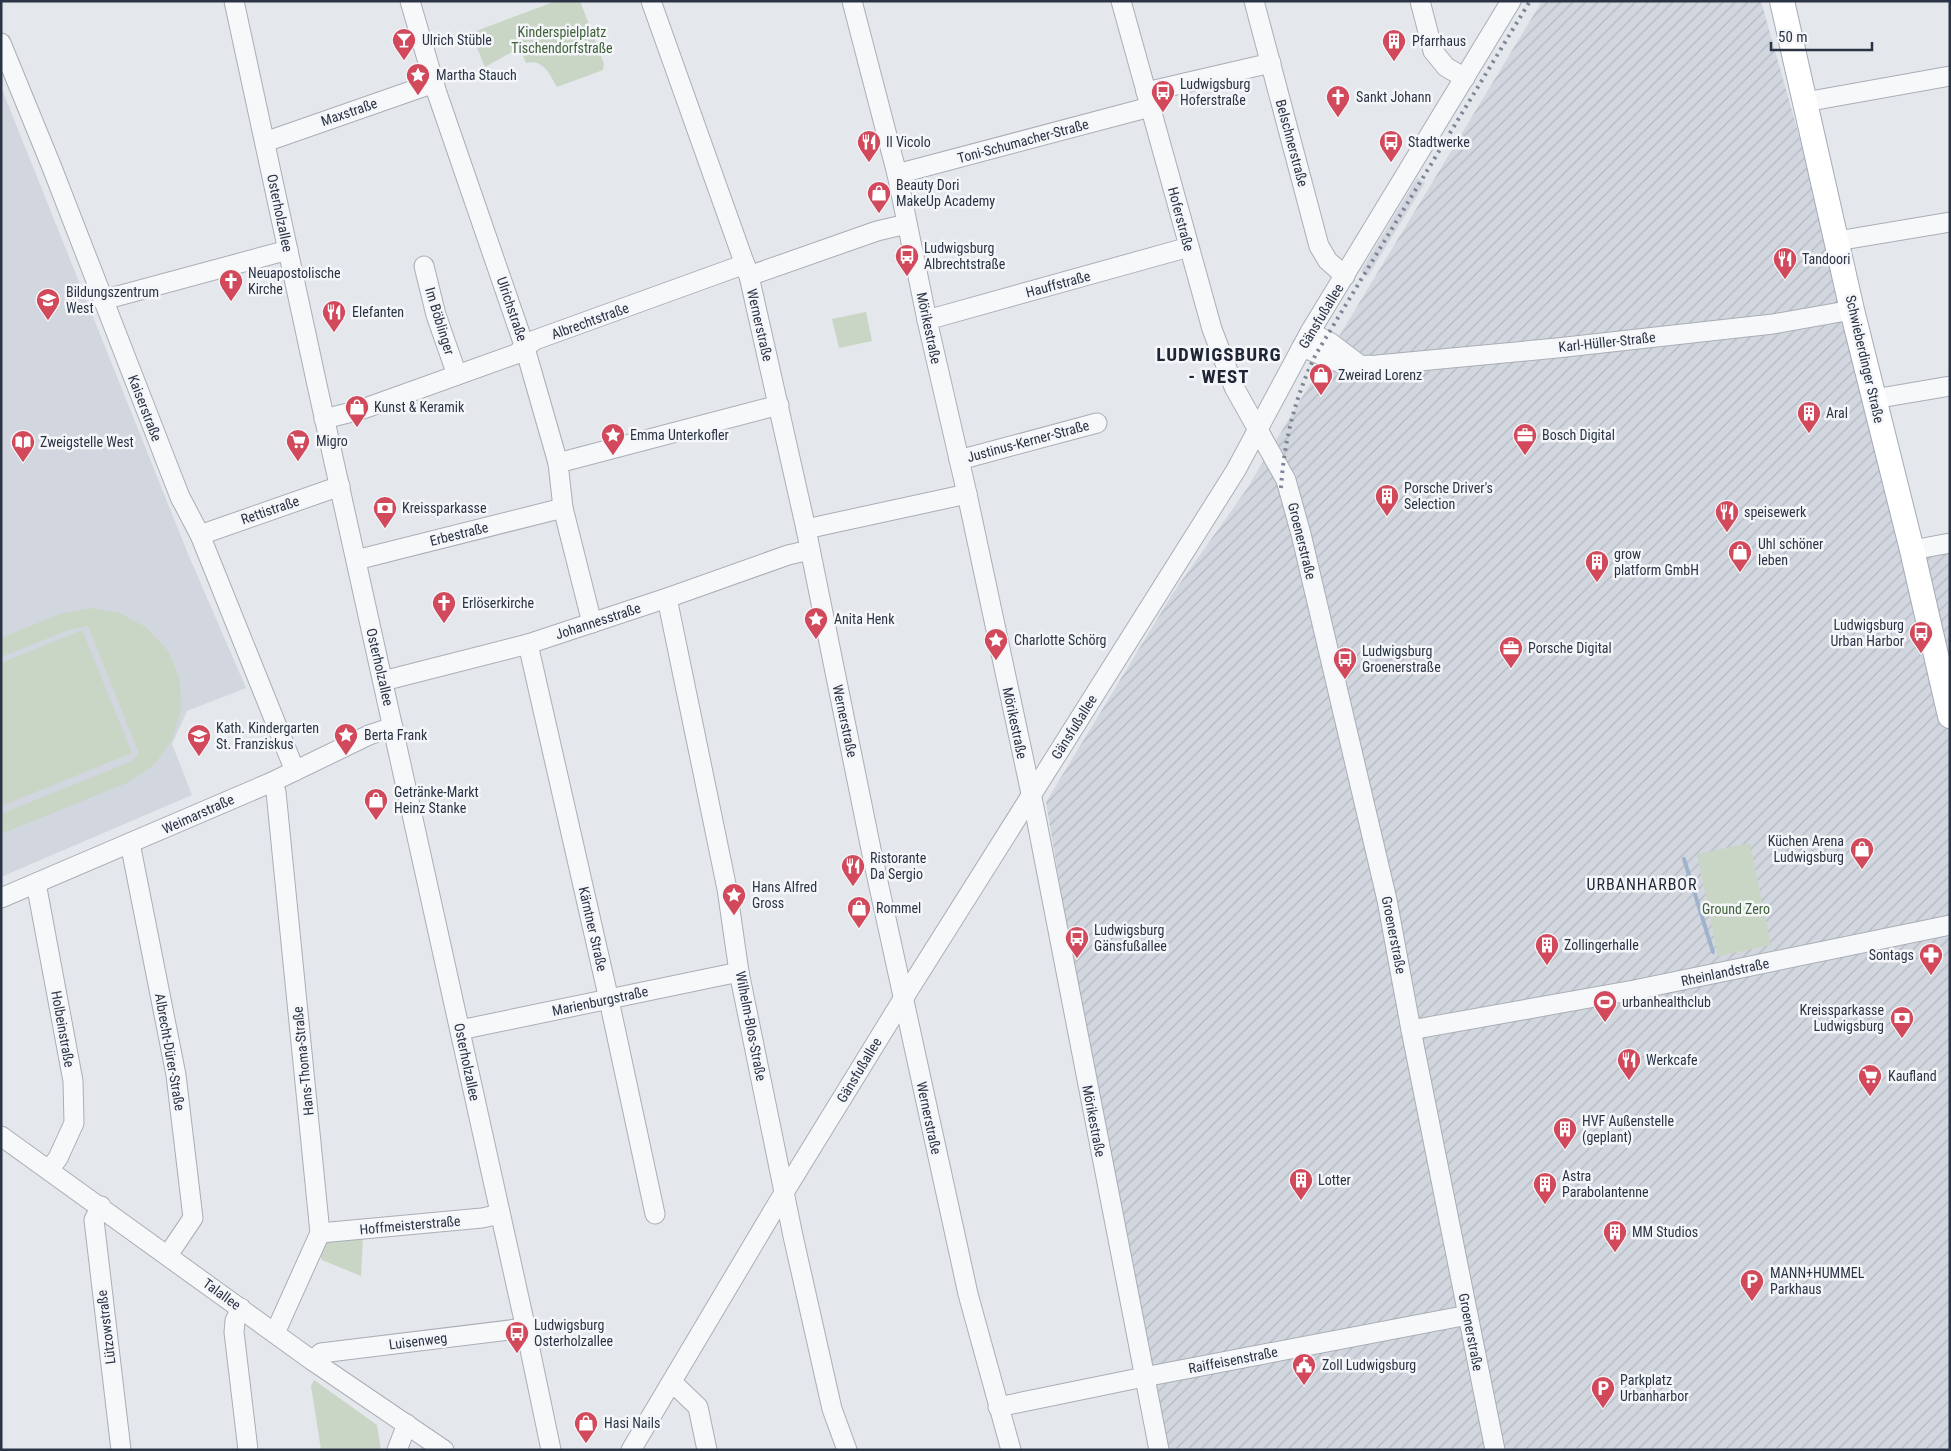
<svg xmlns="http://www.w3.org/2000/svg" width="1951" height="1451" font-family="'Roboto Condensed',sans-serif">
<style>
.built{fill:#d2d6de}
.industrial{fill:url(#industrial-furrows)}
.green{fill:#c9d6c5}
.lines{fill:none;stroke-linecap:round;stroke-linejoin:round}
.stream{stroke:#9fb4cc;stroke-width:4}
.minor-casing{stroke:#a9aeb7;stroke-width:21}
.major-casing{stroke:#a3abb8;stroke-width:26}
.minor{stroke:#f7f8fa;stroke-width:19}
.major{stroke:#fff;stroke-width:24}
.rail{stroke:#7d8696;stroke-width:4;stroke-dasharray:2.5 5;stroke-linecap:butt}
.labels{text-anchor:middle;stroke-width:5;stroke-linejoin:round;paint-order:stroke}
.park-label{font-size:14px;fill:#3f6138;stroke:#f4f6f9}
.poi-label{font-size:14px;fill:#2b3445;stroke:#f4f6f9;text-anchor:start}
.street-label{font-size:14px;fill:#2b3445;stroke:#f4f6f9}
.quarter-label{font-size:16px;letter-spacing:1px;fill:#1d2536;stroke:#f4f6f9}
.district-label{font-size:19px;font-weight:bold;letter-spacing:1px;fill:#1d2536;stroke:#f4f6f9}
</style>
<defs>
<pattern id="industrial-furrows" width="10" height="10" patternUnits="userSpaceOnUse" patternTransform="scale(1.25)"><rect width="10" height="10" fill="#d2d6de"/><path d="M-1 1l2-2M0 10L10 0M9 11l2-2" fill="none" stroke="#b4b8c0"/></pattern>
</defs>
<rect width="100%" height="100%" fill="#e4e7ec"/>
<!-- built -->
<g class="built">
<polygon points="1,87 188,554 246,688 187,711 172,744 192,795 1,877"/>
<polygon points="1417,178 1425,183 1368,276 1361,271"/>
</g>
<!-- industrial -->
<polygon class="industrial" points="1542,1 1761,1 1918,558 1950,552 1950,1450 1166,1450 1085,1037 1046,802 1173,593 1246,490"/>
<!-- green -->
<g class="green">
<path d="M556 1H580L604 64 603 70 557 87C549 74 544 59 526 63L523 56 532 47 531 43 528 41 517 49 485 67 471 33Z"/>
<polygon points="866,312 872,341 839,348 832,319"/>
<polygon points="90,608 120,613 147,628 168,651 180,679 181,710 172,740 154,765 129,782 1,834 1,814 130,762 139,754 88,626 66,631 1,657 1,638 60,614"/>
<polygon points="82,630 132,753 1,806 1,663"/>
<polygon points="1750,843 1771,945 1718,956 1697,854"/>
<polygon points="363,1238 361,1276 322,1260 320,1254 326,1242"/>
<polygon points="314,1380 377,1425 381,1450 321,1450 311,1386"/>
</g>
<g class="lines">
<!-- stream -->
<polyline class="stream" points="1684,859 1713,952"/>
<!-- minor casing -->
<g class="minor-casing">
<g id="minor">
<polyline points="234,1 319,394 523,1316 551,1450"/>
<polyline points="410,1 437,93 525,348 558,463 563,508 592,623"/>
<polyline points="651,1 749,276 806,529 873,859 968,1294 1011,1450"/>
<polyline points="852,1 897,174 927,320 967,494 1036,817 1159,1450"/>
<polyline points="1121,1 1212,329 1234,387 1286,480 1301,534 1387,900 1411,1030 1495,1450"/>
<polyline points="1254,1 1319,246 1328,261 1345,276"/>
<polyline points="1420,1 1433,51 1446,67 1465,78"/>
<polyline points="1,43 51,165 180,497 200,535 295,771"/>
<polyline points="1146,92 1271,63"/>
<polyline points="1805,102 1950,76"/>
<polyline points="265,142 434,83"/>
<polyline points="897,174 1150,107"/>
<polyline points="1837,241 1950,222"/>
<polyline points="424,266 436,315 457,375"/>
<polyline points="749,276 877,231 907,224"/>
<polyline points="103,300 288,250"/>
<polyline points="927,320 1189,247"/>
<polyline points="1310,332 1331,343 1360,365"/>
<polyline points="1302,347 1348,366 1377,365 1557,348 1773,324 1852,310"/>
<polyline points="1874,399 1950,386"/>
<polyline points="324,419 360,410 516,354 535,340 745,264"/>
<polyline points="959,460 1097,423"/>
<polyline points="558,463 779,405"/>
<polyline points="806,529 967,494"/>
<polyline points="200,535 340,486"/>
<polyline points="1912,550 1950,543"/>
<polyline points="356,560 563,508"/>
<polyline points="667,598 727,889 739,972 793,1236 832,1409 847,1450"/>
<polyline points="528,644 609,1000 655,1214"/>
<polyline points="383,681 528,644 667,598 788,555 810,550"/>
<polyline points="272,782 276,792 320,1233 275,1333"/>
<polyline points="130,843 176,1075 193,1218 168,1255"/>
<polyline points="36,883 73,1081 74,1123 58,1158 49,1170"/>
<polyline points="1,898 272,782 369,735 393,727"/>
<polyline points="460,1030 739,972"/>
<polyline points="1411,1030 1634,990 1950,925"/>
<polyline points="1,1136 313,1361 444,1450"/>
<polyline points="101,1206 94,1220 121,1450"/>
<polyline points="320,1233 482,1218 500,1214"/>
<polyline points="241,1308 235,1321 234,1332 248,1450"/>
<polyline points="313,1361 321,1353 526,1328"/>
<polyline points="672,1382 698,1407 707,1450"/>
<polyline points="998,1407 1144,1377 1468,1315"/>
<polyline points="397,1450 407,1424"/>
<polyline points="631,1450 785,1191 903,999 1236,470 1310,332 1511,1"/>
</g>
</g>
<!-- major casing -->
<g class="major-casing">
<polyline id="major" points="1782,1 1852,310 1912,550 1950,716"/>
</g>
<!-- minor -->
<use href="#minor" class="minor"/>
<!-- major -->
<use href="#major" class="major"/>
<!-- rail -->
<path class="rail" d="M1281 488C1284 441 1295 397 1316 354L1530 1"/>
</g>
<!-- icons -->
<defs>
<g id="bar-pin" transform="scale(1.25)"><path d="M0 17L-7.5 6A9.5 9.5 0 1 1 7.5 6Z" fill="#d1495b" stroke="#f4f6f9"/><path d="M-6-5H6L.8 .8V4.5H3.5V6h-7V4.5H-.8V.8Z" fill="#fff"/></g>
<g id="building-pin" transform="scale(1.25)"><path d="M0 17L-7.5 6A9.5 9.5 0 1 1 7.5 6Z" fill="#d1495b" stroke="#f4f6f9"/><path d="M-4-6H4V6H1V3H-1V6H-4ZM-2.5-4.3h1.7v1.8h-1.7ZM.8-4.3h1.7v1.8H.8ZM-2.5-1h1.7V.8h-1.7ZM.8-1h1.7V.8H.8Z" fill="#fff"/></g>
<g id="sight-pin" transform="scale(1.25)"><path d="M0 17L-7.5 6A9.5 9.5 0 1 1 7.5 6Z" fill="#d1495b" stroke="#f4f6f9"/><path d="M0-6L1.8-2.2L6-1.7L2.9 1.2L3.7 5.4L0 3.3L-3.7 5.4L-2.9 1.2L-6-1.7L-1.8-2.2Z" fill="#fff"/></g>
<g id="bus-pin" transform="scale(1.25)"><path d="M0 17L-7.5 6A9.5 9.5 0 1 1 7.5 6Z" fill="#d1495b" stroke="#f4f6f9"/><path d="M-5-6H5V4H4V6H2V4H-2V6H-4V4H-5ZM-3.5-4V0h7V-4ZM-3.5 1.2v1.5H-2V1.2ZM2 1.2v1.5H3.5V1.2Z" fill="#fff"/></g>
<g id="church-pin" transform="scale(1.25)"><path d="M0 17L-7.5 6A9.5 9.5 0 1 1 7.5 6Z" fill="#d1495b" stroke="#f4f6f9"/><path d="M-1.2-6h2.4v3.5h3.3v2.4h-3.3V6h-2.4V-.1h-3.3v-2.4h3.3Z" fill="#fff"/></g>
<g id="restaurant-pin" transform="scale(1.25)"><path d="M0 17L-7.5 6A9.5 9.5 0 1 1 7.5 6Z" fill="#d1495b" stroke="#f4f6f9"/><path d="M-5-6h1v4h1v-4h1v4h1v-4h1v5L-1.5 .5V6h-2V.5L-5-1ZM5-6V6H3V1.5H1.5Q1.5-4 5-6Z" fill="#fff"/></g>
<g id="shop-pin" transform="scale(1.25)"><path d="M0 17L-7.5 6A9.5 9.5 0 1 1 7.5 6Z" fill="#d1495b" stroke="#f4f6f9"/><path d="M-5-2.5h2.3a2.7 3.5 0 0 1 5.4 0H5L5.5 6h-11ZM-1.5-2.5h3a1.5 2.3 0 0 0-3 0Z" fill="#fff"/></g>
<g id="school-pin" transform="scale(1.25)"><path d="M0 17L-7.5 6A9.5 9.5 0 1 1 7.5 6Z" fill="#d1495b" stroke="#f4f6f9"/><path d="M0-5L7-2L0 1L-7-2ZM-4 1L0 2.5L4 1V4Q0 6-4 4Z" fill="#fff"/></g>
<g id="office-pin" transform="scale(1.25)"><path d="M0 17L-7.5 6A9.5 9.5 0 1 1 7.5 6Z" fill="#d1495b" stroke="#f4f6f9"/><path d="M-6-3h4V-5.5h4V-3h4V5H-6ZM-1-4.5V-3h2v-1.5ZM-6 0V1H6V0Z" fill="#fff"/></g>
<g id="supermarket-pin" transform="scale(1.25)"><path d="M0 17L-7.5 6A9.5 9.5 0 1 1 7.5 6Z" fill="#d1495b" stroke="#f4f6f9"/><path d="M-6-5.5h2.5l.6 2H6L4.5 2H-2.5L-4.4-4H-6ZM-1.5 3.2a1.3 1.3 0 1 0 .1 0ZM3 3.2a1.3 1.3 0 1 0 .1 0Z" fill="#fff"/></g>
<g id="library-pin" transform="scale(1.25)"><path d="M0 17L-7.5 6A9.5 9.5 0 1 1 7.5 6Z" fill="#d1495b" stroke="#f4f6f9"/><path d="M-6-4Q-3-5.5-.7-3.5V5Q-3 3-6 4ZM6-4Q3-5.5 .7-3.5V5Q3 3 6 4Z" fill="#fff"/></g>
<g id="bank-pin" transform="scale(1.25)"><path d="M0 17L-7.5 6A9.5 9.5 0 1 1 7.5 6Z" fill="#d1495b" stroke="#f4f6f9"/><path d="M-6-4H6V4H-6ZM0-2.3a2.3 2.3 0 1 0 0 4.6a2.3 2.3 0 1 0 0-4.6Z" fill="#fff"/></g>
<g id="pharmacy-pin" transform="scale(1.25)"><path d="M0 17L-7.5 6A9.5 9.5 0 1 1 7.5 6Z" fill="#d1495b" stroke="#f4f6f9"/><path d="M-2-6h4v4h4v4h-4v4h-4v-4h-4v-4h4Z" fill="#fff"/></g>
<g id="stadium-pin" transform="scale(1.25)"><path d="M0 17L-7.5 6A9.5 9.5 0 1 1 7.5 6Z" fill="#d1495b" stroke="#f4f6f9"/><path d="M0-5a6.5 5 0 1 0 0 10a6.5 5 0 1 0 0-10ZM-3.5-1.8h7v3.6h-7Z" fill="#fff"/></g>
<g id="parking-pin" transform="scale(1.25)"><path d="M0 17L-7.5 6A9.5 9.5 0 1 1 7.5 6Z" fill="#d1495b" stroke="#f4f6f9"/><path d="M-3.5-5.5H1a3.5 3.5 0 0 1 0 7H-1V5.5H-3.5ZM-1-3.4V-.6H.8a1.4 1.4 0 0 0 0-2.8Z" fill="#fff"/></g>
<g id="civic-pin" transform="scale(1.25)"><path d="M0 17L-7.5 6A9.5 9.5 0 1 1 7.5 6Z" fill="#d1495b" stroke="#f4f6f9"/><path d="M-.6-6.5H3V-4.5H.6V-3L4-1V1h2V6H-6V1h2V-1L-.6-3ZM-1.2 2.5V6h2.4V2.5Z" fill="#fff"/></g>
</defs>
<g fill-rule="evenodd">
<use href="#bar-pin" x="404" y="40"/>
<use href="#building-pin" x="1394" y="41"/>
<use href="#sight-pin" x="418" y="75"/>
<use href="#bus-pin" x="1163" y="92"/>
<use href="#church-pin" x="1338" y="97"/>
<use href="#restaurant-pin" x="869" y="142"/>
<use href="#bus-pin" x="1391" y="142"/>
<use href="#shop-pin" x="879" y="193"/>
<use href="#bus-pin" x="907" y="256"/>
<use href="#restaurant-pin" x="1785" y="259"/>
<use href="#church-pin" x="231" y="281"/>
<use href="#school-pin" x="48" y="300"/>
<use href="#restaurant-pin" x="334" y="312"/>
<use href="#shop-pin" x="1321" y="375"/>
<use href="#shop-pin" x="357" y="407"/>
<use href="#building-pin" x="1809" y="413"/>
<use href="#sight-pin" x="613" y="435"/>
<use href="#office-pin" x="1525" y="435"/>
<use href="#supermarket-pin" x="298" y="441"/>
<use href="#library-pin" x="23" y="442"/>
<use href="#building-pin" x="1387" y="496"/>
<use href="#bank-pin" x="385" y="508"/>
<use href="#restaurant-pin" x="1727" y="512"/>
<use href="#shop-pin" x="1740" y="552"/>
<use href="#building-pin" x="1597" y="562"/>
<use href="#church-pin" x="444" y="603"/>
<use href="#sight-pin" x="816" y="619"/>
<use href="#bus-pin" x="1921" y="633"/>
<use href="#sight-pin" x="996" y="640"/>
<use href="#office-pin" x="1511" y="648"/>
<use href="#bus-pin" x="1345" y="659"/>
<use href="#sight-pin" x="346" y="735"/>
<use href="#school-pin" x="199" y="736"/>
<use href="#shop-pin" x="376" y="800"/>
<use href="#shop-pin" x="1862" y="849"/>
<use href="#restaurant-pin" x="853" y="866"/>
<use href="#sight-pin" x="734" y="895"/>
<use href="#shop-pin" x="859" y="908"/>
<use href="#bus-pin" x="1077" y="938"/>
<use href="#building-pin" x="1547" y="945"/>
<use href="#pharmacy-pin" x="1931" y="955"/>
<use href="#stadium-pin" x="1605" y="1002"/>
<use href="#bank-pin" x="1902" y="1018"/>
<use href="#restaurant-pin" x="1629" y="1060"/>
<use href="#supermarket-pin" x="1870" y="1076"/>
<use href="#building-pin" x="1565" y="1129"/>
<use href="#building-pin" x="1301" y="1180"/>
<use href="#building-pin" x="1545" y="1184"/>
<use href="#building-pin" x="1615" y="1232"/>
<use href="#parking-pin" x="1752" y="1281"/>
<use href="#bus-pin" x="517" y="1333"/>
<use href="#civic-pin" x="1304" y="1365"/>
<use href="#parking-pin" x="1603" y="1388"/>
<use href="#shop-pin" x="586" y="1423"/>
</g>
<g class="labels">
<!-- park labels -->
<g class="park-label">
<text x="562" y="37">Kinderspielplatz<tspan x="562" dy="16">Tischendorfstraße</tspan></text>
<text x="1736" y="914">Ground Zero</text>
</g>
<!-- poi labels -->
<g class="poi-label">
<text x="422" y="45">Ulrich Stüble</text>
<text x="1412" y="46">Pfarrhaus</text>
<text x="436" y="80">Martha Stauch</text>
<text x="1180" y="89">Ludwigsburg<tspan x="1180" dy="16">Hoferstraße</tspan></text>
<text x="1356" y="102">Sankt Johann</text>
<text x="886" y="147">Il Vicolo</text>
<text x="1408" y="147">Stadtwerke</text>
<text x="896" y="190">Beauty Dori<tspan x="896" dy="16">MakeUp Academy</tspan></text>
<text x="924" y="253">Ludwigsburg<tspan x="924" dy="16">Albrechtstraße</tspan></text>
<text x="1802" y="264">Tandoori</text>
<text x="248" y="278">Neuapostolische<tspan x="248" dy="16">Kirche</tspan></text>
<text x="66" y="297">Bildungszentrum<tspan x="66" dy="16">West</tspan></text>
<text x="352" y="317">Elefanten</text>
<text x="1338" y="380">Zweirad Lorenz</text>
<text x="374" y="412">Kunst &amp; Keramik</text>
<text x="1826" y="418">Aral</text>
<text x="630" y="440">Emma Unterkofler</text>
<text x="1542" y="440">Bosch Digital</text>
<text x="316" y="446">Migro</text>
<text x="40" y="447">Zweigstelle West</text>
<text x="1404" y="493">Porsche Driver's<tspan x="1404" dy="16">Selection</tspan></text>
<text x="402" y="513">Kreissparkasse</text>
<text x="1744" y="517">speisewerk</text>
<text x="1758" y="549">Uhl schöner<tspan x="1758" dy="16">leben</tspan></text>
<text x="1614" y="559">grow<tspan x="1614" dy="16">platform GmbH</tspan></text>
<text x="462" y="608">Erlöserkirche</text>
<text x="834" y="624">Anita Henk</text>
<text x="1904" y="630" text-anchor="end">Ludwigsburg<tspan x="1904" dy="16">Urban Harbor</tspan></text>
<text x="1014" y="645">Charlotte Schörg</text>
<text x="1528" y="653">Porsche Digital</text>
<text x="1362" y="656">Ludwigsburg<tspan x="1362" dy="16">Groenerstraße</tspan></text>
<text x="216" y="733">Kath. Kindergarten<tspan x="216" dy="16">St. Franziskus</tspan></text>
<text x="364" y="740">Berta Frank</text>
<text x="394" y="797">Getränke-Markt<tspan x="394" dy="16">Heinz Stanke</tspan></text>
<text x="1844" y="846" text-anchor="end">Küchen Arena<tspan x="1844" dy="16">Ludwigsburg</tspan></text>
<text x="870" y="863">Ristorante<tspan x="870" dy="16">Da Sergio</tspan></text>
<text x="752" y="892">Hans Alfred<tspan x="752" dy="16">Gross</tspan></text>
<text x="876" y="913">Rommel</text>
<text x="1094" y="935">Ludwigsburg<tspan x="1094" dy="16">Gänsfußallee</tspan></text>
<text x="1564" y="950">Zollingerhalle</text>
<text x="1914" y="960" text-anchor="end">Sontags</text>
<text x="1622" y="1007">urbanhealthclub</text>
<text x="1884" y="1015" text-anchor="end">Kreissparkasse<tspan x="1884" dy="16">Ludwigsburg</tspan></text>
<text x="1646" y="1065">Werkcafe</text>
<text x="1888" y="1081">Kaufland</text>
<text x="1582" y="1126">HVF Außenstelle<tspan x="1582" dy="16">(geplant)</tspan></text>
<text x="1562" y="1181">Astra<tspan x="1562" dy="16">Parabolantenne</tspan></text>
<text x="1318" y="1185">Lotter</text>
<text x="1632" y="1237">MM Studios</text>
<text x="1770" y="1278">MANN+HUMMEL<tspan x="1770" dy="16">Parkhaus</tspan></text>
<text x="534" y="1330">Ludwigsburg<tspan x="534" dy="16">Osterholzallee</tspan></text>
<text x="1322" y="1370">Zoll Ludwigsburg</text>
<text x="1620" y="1385">Parkplatz<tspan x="1620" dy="16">Urbanharbor</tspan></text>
<text x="604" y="1428">Hasi Nails</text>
</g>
<!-- street labels -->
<g class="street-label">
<text transform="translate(349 112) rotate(-19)" y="5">Maxstraße</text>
<text transform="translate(1023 141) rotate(-15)" y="5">Toni-Schumacher-Straße</text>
<text transform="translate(1292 143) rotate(75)" y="5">Belschnerstraße</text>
<text transform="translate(280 213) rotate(78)" y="5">Osterholzallee</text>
<text transform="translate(1181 219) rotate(75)" y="5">Hoferstraße</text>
<text transform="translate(1058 284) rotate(-15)" y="5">Hauffstraße</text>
<text transform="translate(512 309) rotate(71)" y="5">Ulrichstraße</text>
<text transform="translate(1321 316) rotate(-59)" y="5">Gänsfußallee</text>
<text transform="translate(440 321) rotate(73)" y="5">Im Böblinger</text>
<text transform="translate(590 321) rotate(-20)" y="5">Albrechtstraße</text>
<text transform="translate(760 325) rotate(77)" y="5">Wernerstraße</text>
<text transform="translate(929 328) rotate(78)" y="5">Mörikestraße</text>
<text transform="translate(1607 342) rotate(-6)" y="5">Karl-Hüller-Straße</text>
<text transform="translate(1865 359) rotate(77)" y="5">Schwieberdinger Straße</text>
<text transform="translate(145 408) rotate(69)" y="5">Kaiserstraße</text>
<text transform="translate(1028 441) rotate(-15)" y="5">Justinus-Kerner-Straße</text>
<text transform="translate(270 510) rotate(-19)" y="5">Rettistraße</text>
<text transform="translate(459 534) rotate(-14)" y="5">Erbestraße</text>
<text transform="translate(1302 541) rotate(76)" y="5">Groenerstraße</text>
<text transform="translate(598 621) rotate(-18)" y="5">Johannesstraße</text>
<text transform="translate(380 667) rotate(77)" y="5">Osterholzallee</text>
<text transform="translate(845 721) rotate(78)" y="5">Wernerstraße</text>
<text transform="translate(1015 723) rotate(78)" y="5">Mörikestraße</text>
<text transform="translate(1074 727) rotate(-58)" y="5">Gänsfußallee</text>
<text transform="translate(198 814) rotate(-24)" y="5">Weimarstraße</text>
<text transform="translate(593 929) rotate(77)" y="5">Kärntner Straße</text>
<text transform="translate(1394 935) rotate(79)" y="5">Groenerstraße</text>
<text transform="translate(1725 972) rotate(-12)" y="5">Rheinlandstraße</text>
<text transform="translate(600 1001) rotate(-12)" y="5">Marienburgstraße</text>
<text transform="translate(751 1026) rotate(79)" y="5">Wilhelm-Blos-Straße</text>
<text transform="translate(63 1029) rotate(80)" y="5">Holbeinstraße</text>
<text transform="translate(170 1052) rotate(80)" y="5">Albrecht-Dürer-Straße</text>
<text transform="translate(303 1061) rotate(-96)" y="5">Hans-Thoma-Straße</text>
<text transform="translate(467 1062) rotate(78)" y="5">Osterholzallee</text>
<text transform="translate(859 1070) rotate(-59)" y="5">Gänsfußallee</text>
<text transform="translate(929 1118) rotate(78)" y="5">Wernerstraße</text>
<text transform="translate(1094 1121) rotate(79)" y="5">Mörikestraße</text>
<text transform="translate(410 1225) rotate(-5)" y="5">Hoffmeisterstraße</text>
<text transform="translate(222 1294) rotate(36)" y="5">Talallee</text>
<text transform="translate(106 1327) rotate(-97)" y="5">Lützowstraße</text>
<text transform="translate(1471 1332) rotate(79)" y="5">Groenerstraße</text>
<text transform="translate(418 1341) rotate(-7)" y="5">Luisenweg</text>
<text transform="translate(1233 1360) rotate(-11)" y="5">Raiffeisenstraße</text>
</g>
<!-- quarter labels -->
<g class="quarter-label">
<text x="1642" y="890">URBANHARBOR</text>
</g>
<!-- district labels -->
<g class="district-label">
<text x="1219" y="361">LUDWIGSBURG<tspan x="1219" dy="22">- WEST</tspan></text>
</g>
</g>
<!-- border -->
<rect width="1951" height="1451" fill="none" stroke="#2b3445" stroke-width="5"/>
<!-- scale -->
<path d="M1771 42v8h101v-8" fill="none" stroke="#2b3445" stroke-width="2.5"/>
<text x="1778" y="42" font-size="15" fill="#2b3445" stroke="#f4f6f9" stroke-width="4" paint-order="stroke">50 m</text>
</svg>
